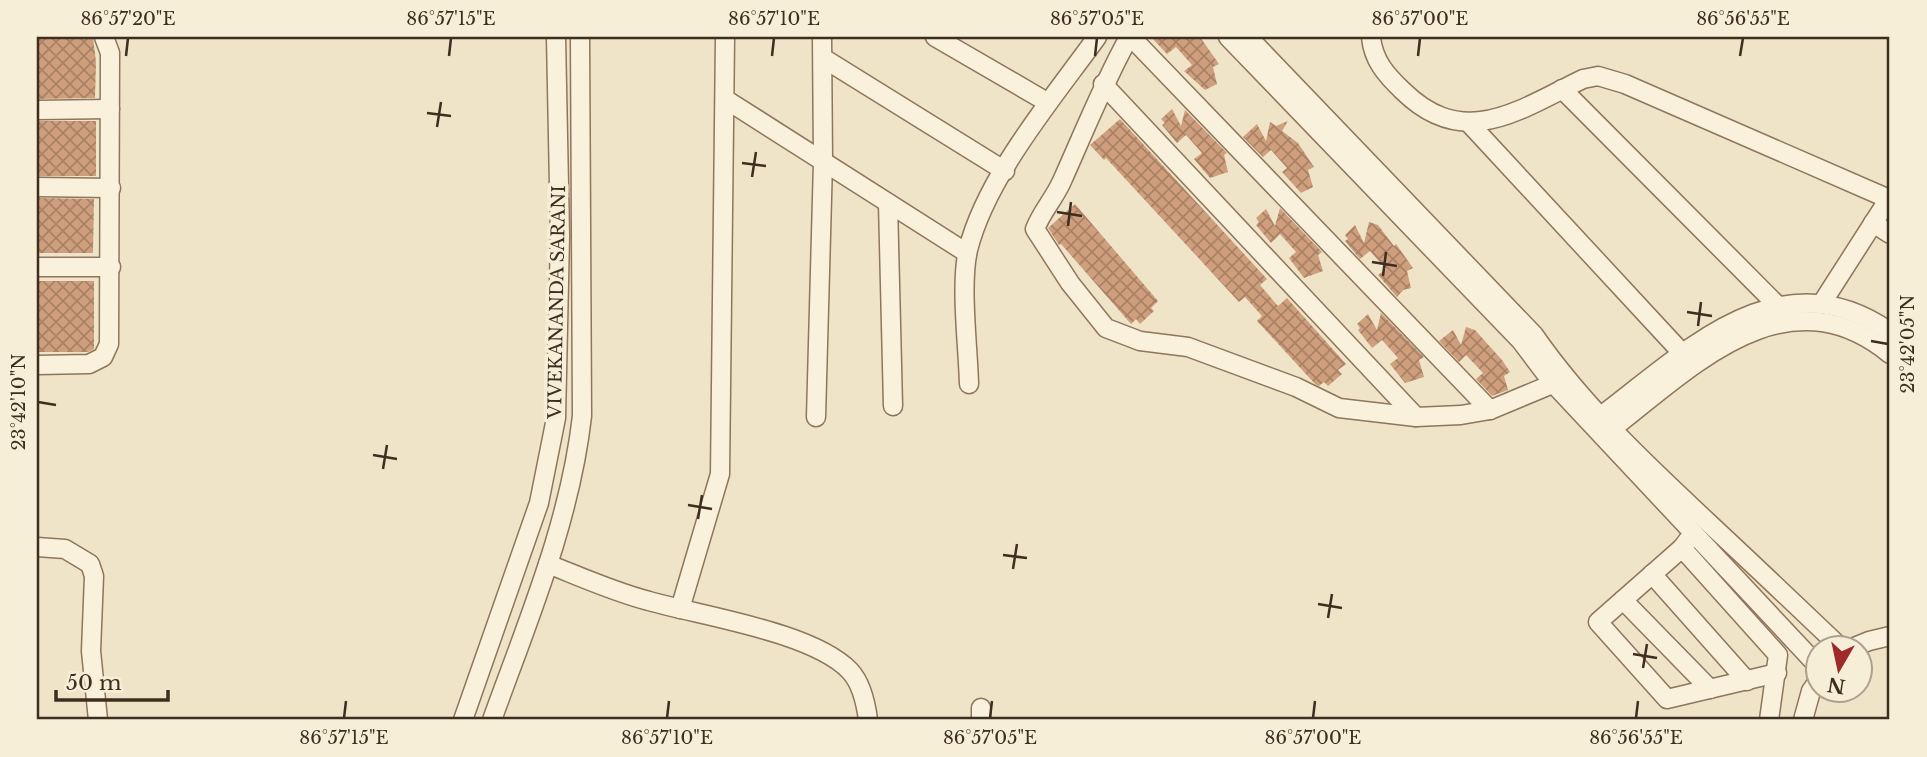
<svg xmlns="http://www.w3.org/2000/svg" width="1927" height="757" font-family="'Libre Baskerville',serif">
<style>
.building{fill:url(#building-cross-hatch)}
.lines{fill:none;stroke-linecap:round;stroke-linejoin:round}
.minor-casing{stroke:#8d765c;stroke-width:21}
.minor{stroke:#faf1dc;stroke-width:18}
.ticks{fill:none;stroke:#3d2e20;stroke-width:2.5}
.labels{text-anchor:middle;stroke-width:7;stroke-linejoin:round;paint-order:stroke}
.street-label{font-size:18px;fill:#3d2e20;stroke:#f7eed8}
.neatline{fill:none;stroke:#3d2e20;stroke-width:2.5}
.ticks-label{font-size:18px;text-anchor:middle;fill:#3d2e20}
</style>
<defs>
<pattern id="building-cross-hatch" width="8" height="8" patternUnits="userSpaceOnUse" patternTransform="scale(1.75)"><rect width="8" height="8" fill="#cf9f7d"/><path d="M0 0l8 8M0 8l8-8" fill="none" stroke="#a98266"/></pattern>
</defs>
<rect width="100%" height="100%" fill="#f0e4c8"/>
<!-- building -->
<g class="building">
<polygon points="93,37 96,62 95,98 37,99 37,39"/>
<polygon points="1151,37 1200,37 1219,64 1213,67 1217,84 1205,90 1184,71 1192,65 1176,47 1167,54"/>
<polygon points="1172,109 1181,126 1185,110 1227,153 1224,155 1228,172 1210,178 1194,159 1202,153 1186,135 1177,143 1162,125 1165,123 1161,119"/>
<polygon points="1120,119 1267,279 1260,285 1278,306 1287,298 1346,364 1338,370 1342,374 1328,386 1324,382 1319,386 1315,384 1257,321 1262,316 1245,297 1239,302 1106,158 1104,160 1090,145"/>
<rect x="37" y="121" width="59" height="55"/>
<polygon points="1288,121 1282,131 1298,143 1314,167 1308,170 1313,187 1301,193 1282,172 1287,168 1271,150 1263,157 1243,137 1257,124 1266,141 1270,122 1276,126"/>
<polygon points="38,198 94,199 93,253 37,253"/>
<polygon points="1075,204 1158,301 1151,308 1154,311 1140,324 1136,319 1131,324 1061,244 1059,245 1048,228"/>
<polygon points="1280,208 1322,252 1318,255 1323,271 1304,278 1289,258 1296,252 1280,234 1271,243 1256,225 1259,222 1256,218 1266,209 1275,226"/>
<polygon points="1369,222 1378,225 1394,246 1396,244 1413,268 1407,271 1411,288 1403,290 1397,297 1378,275 1386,269 1370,251 1360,259 1345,241 1348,239 1345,235 1355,225 1364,243"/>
<polygon points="38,281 94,281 94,349 88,352 39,352"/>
<polygon points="1381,313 1424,357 1419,360 1424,377 1405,383 1390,364 1398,358 1382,340 1372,348 1358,330 1360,328 1357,324 1368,314 1377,330"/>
<polygon points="1466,327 1475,330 1502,360 1510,372 1504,376 1508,390 1492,396 1476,379 1483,373 1466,355 1459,362 1439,341 1453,330 1461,345"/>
</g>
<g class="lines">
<!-- minor casing -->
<g class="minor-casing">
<g id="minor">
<polyline points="935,37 1047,102"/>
<path d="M1129 37C1103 84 1084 132 1062 181 1054 199 1042 211 1035 229L1070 283 1106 328 1140 341 1188 347 1296 387 1339 408 1416 417 1461 415 1490 410 1562 380"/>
<polyline points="1131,37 1490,410"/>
<polyline points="1228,37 1521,341 1552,382 1818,666"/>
<path d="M1248 37 1534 335C1583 406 1650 468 1713 527 1756 567 1799 608 1841 648"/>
<path d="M1371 37C1373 60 1386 75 1403 91 1464 151 1519 110 1583 79L1598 76 1625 84 1889 199"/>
<polyline points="823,58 1005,171"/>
<polyline points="1103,84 1416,417"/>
<polyline points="1562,89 1777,305"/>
<polyline points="725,99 967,253"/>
<polyline points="37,110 110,109"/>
<polyline points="1469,123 1683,354"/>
<polyline points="37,187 111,188"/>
<polyline points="888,203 893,406"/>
<polyline points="1873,223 1890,234"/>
<polyline points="37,267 111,267"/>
<polyline points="1822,303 1890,197"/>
<polyline points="37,365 89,364 103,357 109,344 110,53 104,37"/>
<path d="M969 384C968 346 960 285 968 250 986 177 1053 98 1097 37"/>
<path d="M1601 416C1687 351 1780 255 1890 332"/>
<polyline points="816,417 823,162 822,37"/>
<path d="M1613 428C1694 365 1787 270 1890 354"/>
<polyline points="1688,540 1682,548 1778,655 1769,720"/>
<polyline points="37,547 65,549 90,564 94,576 91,651 98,720"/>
<polyline points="1682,548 1598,622 1667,699 1777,673"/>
<path d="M548 564C581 577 614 592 649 601 701 616 813 632 850 671 862 684 866 704 868 720"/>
<polyline points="1652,574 1747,681"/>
<polyline points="1623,600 1710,689"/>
<polyline points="680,609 720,474 725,37"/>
<polyline points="1852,648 1869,641 1890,636"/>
<polyline points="463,720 539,503 556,418 560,236 556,37"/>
<path d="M492 720C528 620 570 522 582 416L580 37"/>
<polyline points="981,720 981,708"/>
<polyline points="1803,720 1811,691 1818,681"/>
</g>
</g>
<!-- minor -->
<use href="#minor" class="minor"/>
</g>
<!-- ticks -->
<path class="ticks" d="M126 56 128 38M449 56 451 38M772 56 774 38M1095 56 1097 38M1418 56 1420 38M1740 56 1743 38M427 113 451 116M437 127 441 102M742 163 766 166M752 177 756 152M1057 212 1082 216M1068 226 1071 202M1372 262 1397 266M1383 276 1386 252M1687 312 1712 316M1698 326 1701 302M1871 341 1888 344M38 402 56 405M373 455 397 459M383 469 387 445M688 505 712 509M698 519 702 495M1003 555 1027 558M1013 569 1017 544M1318 604 1342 608M1328 618 1332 594M1633 654 1657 658M1643 668 1647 644M344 718 346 701M667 718 669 701M990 718 992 701M1313 718 1315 701M1636 718 1638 701"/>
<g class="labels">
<!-- street labels -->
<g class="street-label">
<text transform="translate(557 302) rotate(-89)" y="6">VIVEKANANDA SARANI</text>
</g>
</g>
<!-- border -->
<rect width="1927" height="757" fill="none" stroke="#f7eed8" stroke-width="77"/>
<!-- north arrow -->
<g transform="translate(1839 669) rotate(189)"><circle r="33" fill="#f7eed8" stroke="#ada18e" stroke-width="2"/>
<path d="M0-5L12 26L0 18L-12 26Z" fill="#9e2a2b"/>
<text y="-10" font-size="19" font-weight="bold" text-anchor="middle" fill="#3d2e20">N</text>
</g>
<!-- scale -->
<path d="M56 690v10h112v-10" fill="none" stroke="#3d2e20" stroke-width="3.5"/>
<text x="66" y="690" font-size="21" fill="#3d2e20" stroke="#f7eed8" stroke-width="5" paint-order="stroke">50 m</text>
<rect x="38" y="38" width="1850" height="680" class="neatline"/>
<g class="ticks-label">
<text x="128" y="25">86°57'20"E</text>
<text x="451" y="25">86°57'15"E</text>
<text x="774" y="25">86°57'10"E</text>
<text x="1097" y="25">86°57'05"E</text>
<text x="1420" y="25">86°57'00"E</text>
<text x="1743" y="25">86°56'55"E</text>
<text transform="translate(1908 344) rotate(-90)" y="6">23°42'05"N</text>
<text transform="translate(19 402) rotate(-90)" y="6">23°42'10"N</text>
<text x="344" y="744">86°57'15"E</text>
<text x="667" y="744">86°57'10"E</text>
<text x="990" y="744">86°57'05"E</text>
<text x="1313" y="744">86°57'00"E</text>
<text x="1636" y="744">86°56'55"E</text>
</g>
</svg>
